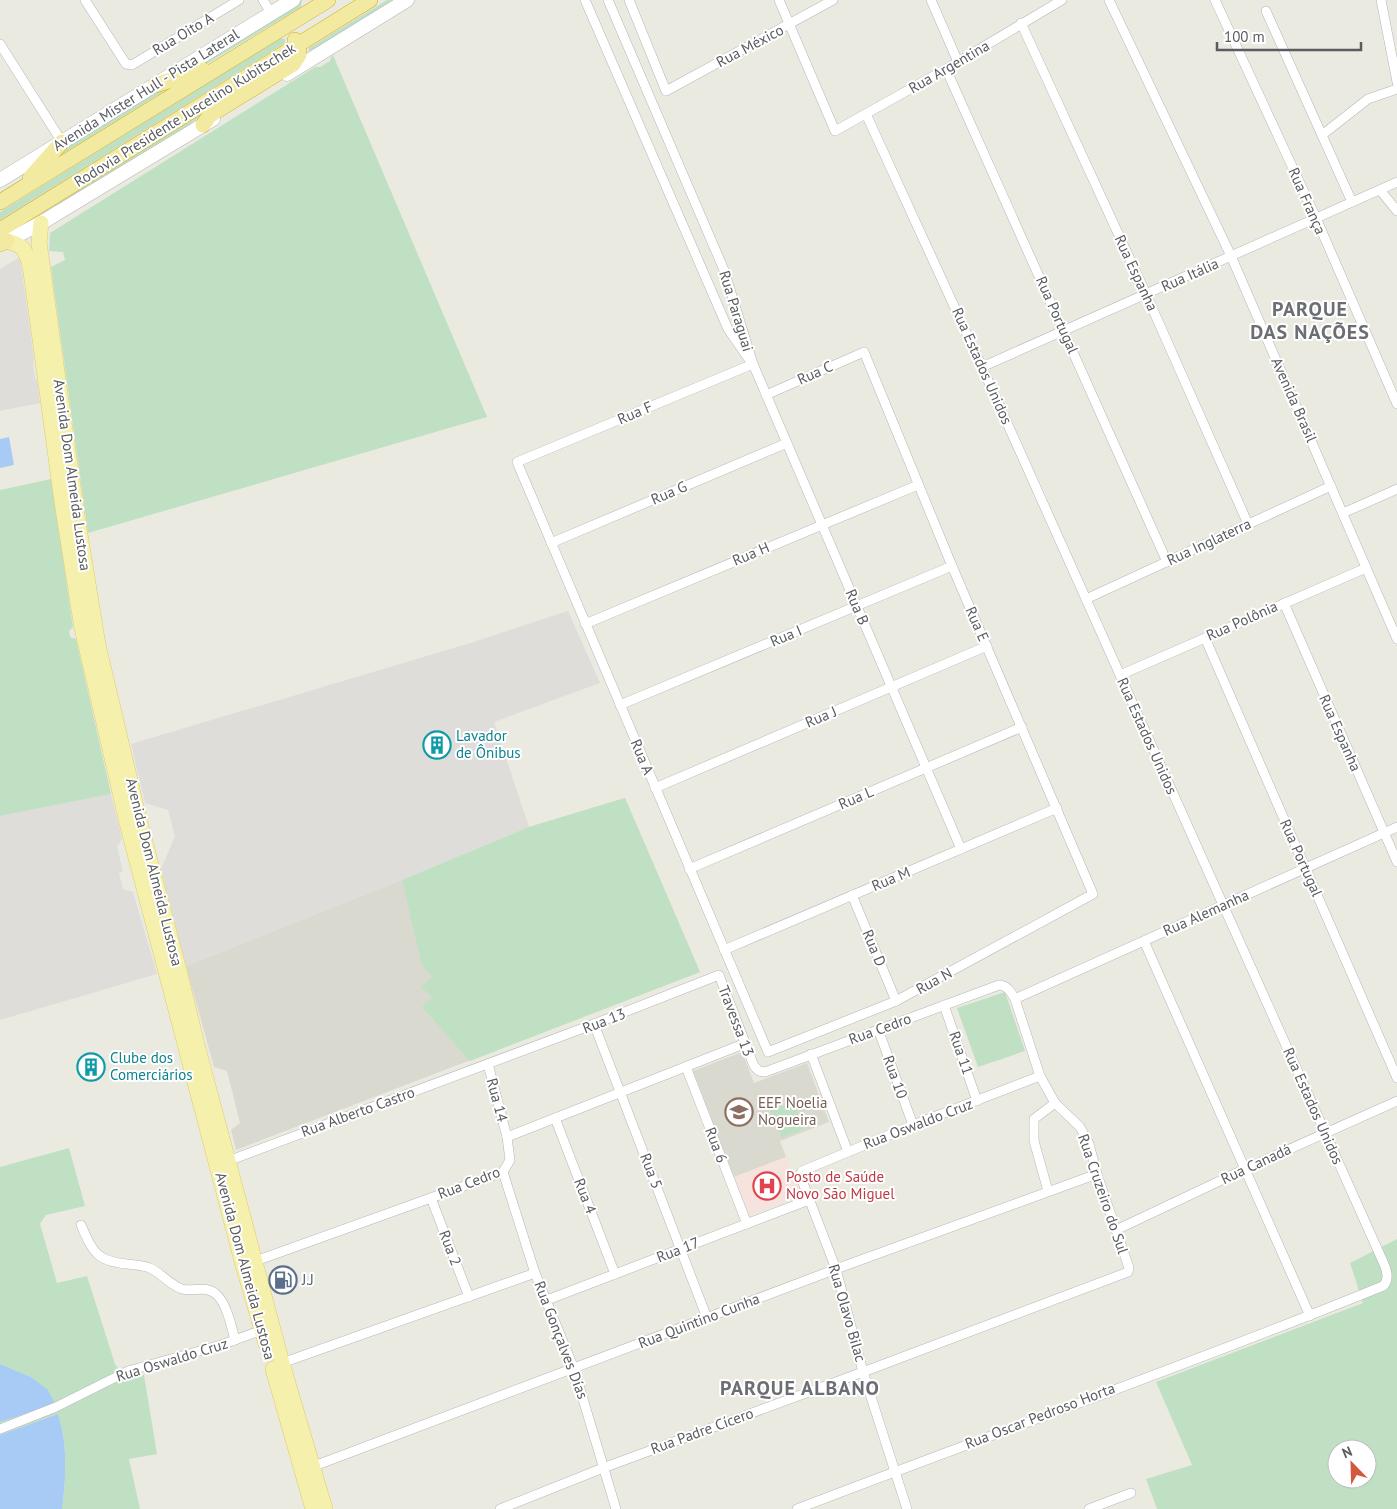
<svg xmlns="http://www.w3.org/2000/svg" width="1397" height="1509" font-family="'PT Sans',sans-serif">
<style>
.industrial{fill:#deddd9}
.education{fill:#dad9d0}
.medical{fill:#f7e3de}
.green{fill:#c0e0c3;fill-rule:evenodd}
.water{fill:#a7cbf5}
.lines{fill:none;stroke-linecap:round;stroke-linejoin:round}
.minor-casing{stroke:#b4b6ba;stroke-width:10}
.secondary-casing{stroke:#b5b7bc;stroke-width:15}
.primary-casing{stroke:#e0ca65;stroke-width:16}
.trunk-casing{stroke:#d3ab19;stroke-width:16}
.minor{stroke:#fff;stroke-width:9}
.secondary{stroke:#fff;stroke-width:14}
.primary{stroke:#f5f1ac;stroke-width:15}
.trunk{stroke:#f2eaa0;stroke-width:15}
.labels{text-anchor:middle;stroke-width:4;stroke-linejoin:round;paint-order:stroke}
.street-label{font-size:15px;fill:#5a5c60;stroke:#fff}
.culture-label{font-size:15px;fill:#0d838f;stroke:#fff;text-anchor:start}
.education-label{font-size:15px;fill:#785e54;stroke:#fff;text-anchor:start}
.health-label{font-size:15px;fill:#be3a42;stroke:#fff;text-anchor:start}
.service-label{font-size:15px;fill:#4e5e75;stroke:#fff;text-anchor:start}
.district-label{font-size:20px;font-weight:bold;letter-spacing:1px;fill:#6b6e72;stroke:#fff}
</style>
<rect width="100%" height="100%" fill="#ebeae1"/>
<!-- industrial -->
<g class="industrial">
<polygon points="20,257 34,359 33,366 35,378 37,380 40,403 0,411 0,269"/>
<polygon points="568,611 600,683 494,722 529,827 402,880 186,966 161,869 175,836 168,810 145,803 131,744 467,644"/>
<polygon points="111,794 122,839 117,846 123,871 119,873 123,889 133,892 157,974 0,1020 0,816"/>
</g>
<!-- education -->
<g class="education">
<polygon points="625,798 700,972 236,1150 231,1130 240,1123 227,1071 214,1067 186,966 402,880 529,827"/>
<polygon points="742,1052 754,1083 807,1063 829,1122 780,1141 786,1157 734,1177 693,1071"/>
</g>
<!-- medical -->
<polygon class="medical" points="786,1157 801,1196 748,1216 734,1177"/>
<!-- green -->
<g class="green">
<polygon points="302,0 301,7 203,66 188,70"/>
<polygon points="387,0 396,0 309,53 309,48"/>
<polygon points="280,38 285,39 285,43 0,220 0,212"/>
<polygon points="333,55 487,417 88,533 51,267 65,260 63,252 49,251 50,233 315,67 320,67 330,61 331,57"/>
<polygon points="289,59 288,62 192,122 187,129 49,211 60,202"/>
<polygon points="177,83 54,159 57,153 161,87"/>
<polygon points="51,479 73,627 69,631 70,637 76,639 111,794 0,816 0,490"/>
<polygon points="625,798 700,972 470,1061 422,1007 432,997 421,987 432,977 422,966 402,880 529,827"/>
<polygon points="1005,992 1025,1051 978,1067 957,1008"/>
<polygon points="793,1101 804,1129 782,1138 770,1110"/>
<path d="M69 1148 85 1206 46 1215 40 1224 57 1283 87 1276 115 1364 124 1377 144 1375 157 1454 129 1459 140 1509H62C66 1479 68 1443 58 1414L0 1435V1422L54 1404 31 1377 0 1364V1167Z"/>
<path d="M1397 1239V1509H1157L1146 1479 1192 1465 1156 1382 1363 1303 1350 1263ZM1337 1449H1367V1479H1337Z"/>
</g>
<!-- water -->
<g class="water">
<polygon points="9,437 14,465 0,468 0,439"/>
<polygon points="0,1364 31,1377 48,1390 55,1404 0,1422"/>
<path d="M58 1414C68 1444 66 1478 62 1509H0V1435Z"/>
</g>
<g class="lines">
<!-- minor casing -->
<g class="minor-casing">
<g id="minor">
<polyline points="85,0 126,64 132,65 239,0"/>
<polyline points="263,0 271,13"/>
<polyline points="585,0 728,329 748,358"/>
<polyline points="608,0 724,270 753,364 961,849"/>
<polyline points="629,0 666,91 833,0"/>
<polyline points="779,0 835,131 946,69 1062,0"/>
<polyline points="931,0 958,62"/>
<polyline points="1109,0 1231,256 1397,639"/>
<polyline points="1215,0 1316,218 1397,404"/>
<polyline points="1381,0 1397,82"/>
<polyline points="1266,11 1352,202"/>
<polyline points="1021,23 1146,294 1248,524"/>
<polyline points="0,44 62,142"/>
<polyline points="946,69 1167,562"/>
<polyline points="1322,135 1368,99 1397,89"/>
<polyline points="1380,190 1397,211"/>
<polyline points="753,364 517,462 768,1052 896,1001 1093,894 952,566 864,352 766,395"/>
<polyline points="982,367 1397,182"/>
<polyline points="1343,513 1397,489"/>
<polyline points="551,543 787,443"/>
<polyline points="1086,599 1331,486"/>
<polyline points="1284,603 1397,862"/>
<polyline points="585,624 918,485"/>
<polyline points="1205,638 1397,1078"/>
<polyline points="1120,675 1366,568"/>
<polyline points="620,705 952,566"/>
<polyline points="655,788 987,646"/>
<polyline points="689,869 1022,727"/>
<polyline points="852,895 896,1001"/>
<polyline points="1144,941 1310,1316"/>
<polyline points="724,950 1057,808"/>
<polyline points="1015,999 1397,827"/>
<polyline points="944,1005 977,1101"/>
<polyline points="594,1024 707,1318"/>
<polyline points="878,1029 913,1125"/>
<polyline points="811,1054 848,1152"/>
<polyline points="686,1067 747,1224"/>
<polyline points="555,1118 615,1274"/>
<polyline points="507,1137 746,1043"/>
<path d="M228 1161 594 1024 719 975 754 1066 759 1071 765 1072 999 985C1007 985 1011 992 1015 999L1040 1076 1055 1103 1080 1127 1089 1144 1097 1174 1129 1268 1128 1272 863 1372 603 1468 500 1509"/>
<polyline points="503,1172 535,1273 574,1369 616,1509"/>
<polyline points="1048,1191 1034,1141 1034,1119 1055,1103"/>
<polyline points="431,1198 469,1297"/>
<path d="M81 1225C93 1252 96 1261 127 1264 134 1265 143 1265 150 1268 161 1273 170 1285 182 1289 193 1292 206 1285 216 1294 227 1304 231 1325 235 1340"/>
<polyline points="1116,1230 1245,1169 1397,1101"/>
<polyline points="253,1262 503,1172 510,1160 507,1137 488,1064"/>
<polyline points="547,1300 809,1200"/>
<polyline points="282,1363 535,1273"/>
<polyline points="0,1429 56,1407 128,1371 221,1345 262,1330"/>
<polyline points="309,1468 836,1269 1097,1174"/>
<path d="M797 1509C992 1434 1189 1365 1383 1286 1390 1280 1387 1271 1384 1264L982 367 866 114"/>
<polyline points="907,1509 863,1372 836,1269 800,1175 802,1171 913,1125 1040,1076"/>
<polyline points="1089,1509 1131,1493"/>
</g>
</g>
<!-- secondary casing -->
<g class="secondary-casing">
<g id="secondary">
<polyline points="287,74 407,0"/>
<polyline points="0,180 293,0"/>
<polyline points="7,241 41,223 213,119"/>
</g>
</g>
<!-- primary casing -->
<g class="primary-casing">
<g id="primary">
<polyline points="41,223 39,242 77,516 98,645 140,823 180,974 197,1045 282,1363 325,1509"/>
<path d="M7 241C23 245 25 249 30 265L62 502 82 628 128 827 243 1265 266 1344"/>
<polyline points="273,1369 313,1509"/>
</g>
</g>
<!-- trunk casing -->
<g class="trunk-casing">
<g id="trunk">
<polyline points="155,85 203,70"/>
<polyline points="203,125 210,115 293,64 299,55 298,45 295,40"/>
<polyline points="30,178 62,142"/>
<polyline points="0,202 328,0"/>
<polyline points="0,230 370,0"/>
<polyline points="0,244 7,241"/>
</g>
</g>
<!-- minor -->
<use href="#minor" class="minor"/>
<!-- secondary -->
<use href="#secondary" class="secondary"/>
<!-- primary -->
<use href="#primary" class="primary"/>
<!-- trunk -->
<use href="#trunk" class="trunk"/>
</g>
<!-- icons -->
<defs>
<g id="building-ring" transform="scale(1.4375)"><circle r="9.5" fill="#fff" stroke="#0f9aa8" stroke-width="1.5"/><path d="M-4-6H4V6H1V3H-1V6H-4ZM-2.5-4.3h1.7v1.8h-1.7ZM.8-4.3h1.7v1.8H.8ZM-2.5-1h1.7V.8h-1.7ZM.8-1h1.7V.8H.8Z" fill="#0f9aa8"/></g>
<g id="school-ring" transform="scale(1.4375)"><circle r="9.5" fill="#fff" stroke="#8d6e63" stroke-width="1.5"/><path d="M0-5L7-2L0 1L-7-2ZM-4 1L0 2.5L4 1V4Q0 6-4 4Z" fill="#8d6e63"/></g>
<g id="hospital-ring" transform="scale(1.4375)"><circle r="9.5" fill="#fff" stroke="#e0444e" stroke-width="1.5"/><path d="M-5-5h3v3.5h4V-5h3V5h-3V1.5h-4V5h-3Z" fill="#e0444e"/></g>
<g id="fuel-ring" transform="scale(1.4375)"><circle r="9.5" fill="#fff" stroke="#5c6f8a" stroke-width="1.5"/><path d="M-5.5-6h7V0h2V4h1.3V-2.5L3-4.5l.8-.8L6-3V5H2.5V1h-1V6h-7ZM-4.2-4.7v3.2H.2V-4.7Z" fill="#5c6f8a"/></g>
</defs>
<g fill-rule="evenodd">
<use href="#building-ring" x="437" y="745"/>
<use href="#building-ring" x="91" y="1067"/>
<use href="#school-ring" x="739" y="1112"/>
<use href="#hospital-ring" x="767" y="1186"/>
<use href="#fuel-ring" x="283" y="1280"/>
</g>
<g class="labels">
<!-- street labels -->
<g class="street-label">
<text transform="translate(183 34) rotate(-31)" y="5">Rua Oito A</text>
<text transform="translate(750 46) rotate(-28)" y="5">Rua México</text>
<text transform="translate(949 67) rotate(-30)" y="5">Rua Argentina</text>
<text transform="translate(146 90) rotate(-32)" y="5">Avenida Mister Hull - Pista Lateral</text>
<text transform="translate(185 115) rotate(-32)" y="5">Rodovia Presidente Juscelino Kubitschek</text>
<text transform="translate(1307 201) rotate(66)" y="5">Rua França</text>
<text transform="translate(1136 273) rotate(65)" y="5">Rua Espanha</text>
<text transform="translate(1190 275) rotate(-24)" y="5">Rua Itália</text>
<text transform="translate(736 311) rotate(73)" y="5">Rua Paraguai</text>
<text transform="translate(1057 315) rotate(66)" y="5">Rua Portugal</text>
<text transform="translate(982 366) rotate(66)" y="5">Rua Estados Unidos</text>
<text transform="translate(815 373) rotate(-24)" y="5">Rua C</text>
<text transform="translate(1294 400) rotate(66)" y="5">Avenida Brasil</text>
<text transform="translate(635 413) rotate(-23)" y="5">Rua F</text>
<text transform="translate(72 475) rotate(82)" y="5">Avenida Dom Almeida Lustosa</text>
<text transform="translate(669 493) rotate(-23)" y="5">Rua G</text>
<text transform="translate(1209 542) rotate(-25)" y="5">Rua Inglaterra</text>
<text transform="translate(751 554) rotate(-23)" y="5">Rua H</text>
<text transform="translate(857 607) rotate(67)" y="5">Rua B</text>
<text transform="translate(1242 621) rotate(-24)" y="5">Rua Polônia</text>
<text transform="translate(977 624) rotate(66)" y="5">Rua E</text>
<text transform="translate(786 636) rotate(-23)" y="5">Rua I</text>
<text transform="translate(821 717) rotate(-23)" y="5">Rua J</text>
<text transform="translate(1340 733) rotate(66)" y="5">Rua Espanha</text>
<text transform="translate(1147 736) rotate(66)" y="5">Rua Estados Unidos</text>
<text transform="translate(642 757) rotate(67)" y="5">Rua A</text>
<text transform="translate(856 798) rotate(-23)" y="5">Rua L</text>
<text transform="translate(1301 858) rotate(66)" y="5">Rua Portugal</text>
<text transform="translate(154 872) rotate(76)" y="5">Avenida Dom Almeida Lustosa</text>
<text transform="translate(891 879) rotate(-23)" y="5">Rua M</text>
<text transform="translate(1206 913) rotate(-24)" y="5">Rua Alemanha</text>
<text transform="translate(874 948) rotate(67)" y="5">Rua D</text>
<text transform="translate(934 981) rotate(-29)" y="5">Rua N</text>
<text transform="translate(604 1021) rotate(-21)" y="5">Rua 13</text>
<text transform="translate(736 1021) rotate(69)" y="5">Travessa 13</text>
<text transform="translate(880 1029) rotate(-20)" y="5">Rua Cedro</text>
<text transform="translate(961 1053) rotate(71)" y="5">Rua 11</text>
<text transform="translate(895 1077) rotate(70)" y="5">Rua 10</text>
<text transform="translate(497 1100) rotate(75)" y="5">Rua 14</text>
<text transform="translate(1313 1106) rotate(66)" y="5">Rua Estados Unidos</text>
<text transform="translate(358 1112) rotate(-20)" y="5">Rua Alberto Castro</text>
<text transform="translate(918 1124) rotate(-21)" y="5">Rua Oswaldo Cruz</text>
<text transform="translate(716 1145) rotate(69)" y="5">Rua 6</text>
<text transform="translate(1256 1164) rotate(-25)" y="5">Rua Canadá</text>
<text transform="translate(651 1171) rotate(69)" y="5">Rua 5</text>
<text transform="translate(469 1183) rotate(-21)" y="5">Rua Cedro</text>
<text transform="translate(1103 1194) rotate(71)" y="5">Rua Cruzeiro do Sul</text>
<text transform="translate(585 1196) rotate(69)" y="5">Rua 4</text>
<text transform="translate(450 1248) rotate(69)" y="5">Rua 2</text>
<text transform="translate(678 1250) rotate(-21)" y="5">Rua 17</text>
<text transform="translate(245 1266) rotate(75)" y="5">Avenida Dom Almeida Lustosa</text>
<text transform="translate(847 1313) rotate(74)" y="5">Rua Olavo Bilac</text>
<text transform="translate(699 1321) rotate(-21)" y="5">Rua Quintino Cunha</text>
<text transform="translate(561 1340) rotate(69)" y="5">Rua Gonçalves Días</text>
<text transform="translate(172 1360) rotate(-17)" y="5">Rua Oswaldo Cruz</text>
<text transform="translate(1040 1416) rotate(-21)" y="5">Rua Oscar Pedroso Horta</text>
<text transform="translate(702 1431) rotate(-20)" y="5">Rua Padre Cícero</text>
</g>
<!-- culture labels -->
<g class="culture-label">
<text x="456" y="741">Lavador<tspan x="456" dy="17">de Ônibus</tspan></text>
<text x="110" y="1063">Clube dos<tspan x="110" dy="17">Comerciários</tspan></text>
</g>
<!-- education labels -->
<g class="education-label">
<text x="758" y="1108">EEF Noelia<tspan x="758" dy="17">Nogueira</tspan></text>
</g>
<!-- health labels -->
<g class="health-label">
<text x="786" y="1182">Posto de Saúde<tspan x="786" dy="17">Novo São Miguel</tspan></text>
</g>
<!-- service labels -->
<g class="service-label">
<text x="302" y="1285">J.J</text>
</g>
<!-- district labels -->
<g class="district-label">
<text x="1310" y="316">PARQUE<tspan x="1310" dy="23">DAS NAÇÕES</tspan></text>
<text x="800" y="1395">PARQUE ALBANO</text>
</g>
</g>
<!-- north arrow -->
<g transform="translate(1352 1464) rotate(337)"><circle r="24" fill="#ffffff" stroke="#bdbebf"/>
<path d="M0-4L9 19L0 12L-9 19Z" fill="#d4583e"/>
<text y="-8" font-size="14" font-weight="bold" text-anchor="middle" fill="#5a5c60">N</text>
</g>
<!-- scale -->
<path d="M1217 42v8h144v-8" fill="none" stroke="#5a5c60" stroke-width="2.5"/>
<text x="1224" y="42" font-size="15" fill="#5a5c60" stroke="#ffffff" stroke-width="4" paint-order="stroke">100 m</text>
</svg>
